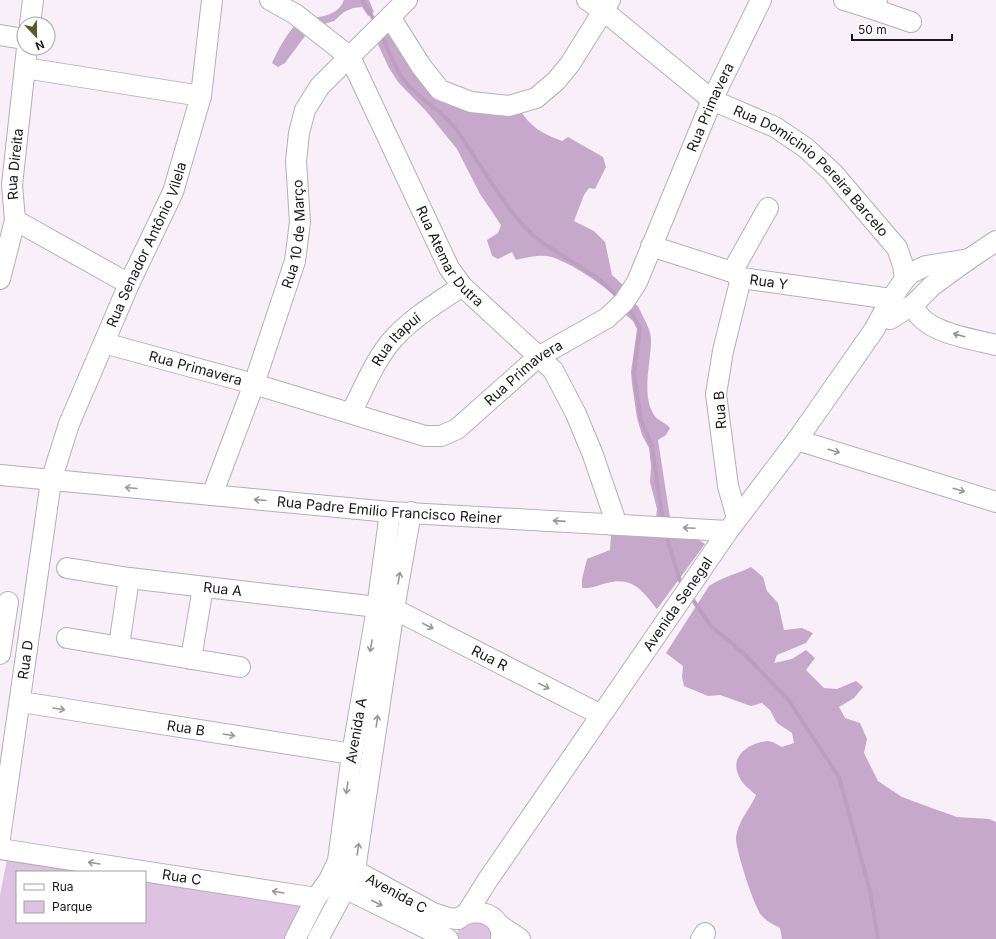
<svg xmlns="http://www.w3.org/2000/svg" width="996" height="939" font-family="Inter,sans-serif">
<style>
.green{fill:#dec2e2}
.forest{fill:#c6a8cb}
.lines{fill:none;stroke-linecap:round;stroke-linejoin:round}
.stream{stroke:#bc9ec1;stroke-width:4}
.minor-casing{stroke:#b6aeb8;stroke-width:22}
.minor{stroke:#fff;stroke-width:20}
.oneway{stroke:#989798}
.labels{text-anchor:middle;stroke-width:4;stroke-linejoin:round;paint-order:stroke}
.street-label{font-size:14px;fill:#1a171b;stroke:#fff}
</style>
<rect width="100%" height="100%" fill="#f8eff9"/>
<!-- green -->
<g class="green">
<polygon points="8,854 113,872 17,872 17,922 145,922 145,878 308,905 290,939 0,939 0,895"/>
<polygon points="466,920 489,923 494,939 457,939 458,929"/>
</g>
<!-- forest -->
<g class="forest">
<path d="M344 0H369L374 12 368 16 362 7 353 8 344 12 334 21 311 28 285 63 278 67 272 63C276 54 289 29 297 24 312 14 336 21 344 0Z"/>
<path d="M389 26 434 92 519 109C532 128 541 133 562 141L568 137 603 157 606 167 595 189 589 188 584 195 574 221 594 231 605 242 612 275 623 285 614 296C603 284 563 258 547 256 537 255 525 258 516 260L512 252 498 259 492 256 487 240 498 233 501 225 480 194 457 149 426 111 398 82 389 68 375 38Z"/>
<path d="M634 303 638 306C642 316 652 330 651 341 651 362 641 395 654 415 657 420 666 423 670 428L666 435 658 440 670 518 656 517 657 509 650 482 651 466 649 448 642 435 637 418 632 384 631 372 637 329 633 321 626 315Z"/>
<path d="M611 535 699 540 705 544 657 609C642 590 632 576 607 583 598 585 592 589 582 588V579L587 559 610 550Z"/>
<path d="M751 567 763 577 767 591 778 603 784 630 802 628 813 633 806 643 777 655 774 663 792 659 806 650 815 658 806 670 824 688 837 689 856 681 863 687 854 698 839 707 845 718 860 723 867 739 864 753 878 781 902 797 929 807 957 817 989 819 996 822V939H782L780 928C774 925 766 921 762 916 754 907 735 848 736 837 738 821 750 809 756 795 749 789 741 783 738 774 730 755 751 742 768 741 772 741 778 745 782 747L794 743 792 733 777 723 770 710 762 703 751 706 720 695 708 696 684 686 682 677 683 666 666 653 709 586C722 577 737 574 751 567Z"/>
</g>
<g class="lines">
<!-- stream -->
<g class="stream">
<polyline points="362,0 373,18"/>
<path d="M383 37C389 52 394 67 404 80 418 99 442 110 455 128 479 161 504 209 534 236 560 258 592 269 615 294"/>
<polyline points="630,310 640,328 634,373 641,420 652,446 662,516"/>
<polyline points="667,538 680,581"/>
<polyline points="693,600 711,626 743,653 787,698 839,777 870,891 878,939"/>
</g>
<!-- minor casing -->
<g class="minor-casing">
<g id="minor">
<path id="s1" d="M270 0 295 14 350 57 449 268 462 286 553 370 576 414 593 455 617 525"/>
<path id="s2" d="M587 0 604 11 712 100 775 127 806 148 833 173 897 248 903 265 905 279"/>
<polyline points="844,0 873,9 877,0"/>
<polyline points="873,9 911,22"/>
<polyline points="390,17 421,66 440,90 471,102 509,106 536,98 556,81 570,64 610,0"/>
<polyline points="30,24 33,0"/>
<polyline points="0,35 24,39"/>
<polyline points="25,68 201,96"/>
<polyline points="15,220 129,284"/>
<path id="s3" d="M651 246 732 272 741 278 891 299 900 312"/>
<polyline points="732,272 768,208"/>
<path id="s4" d="M0 279 15 220 12 185 27 48"/>
<path d="M914 304C918 332 973 339 996 345"/>
<polyline points="890,319 914,304 933,285 969,259 996,241"/>
<path id="s5" d="M104 343 254 384 425 436H441L457 429 538 357 607 318 624 302 637 282 712 100 761 0"/>
<path id="s6" d="M351 413C364 388 375 359 394 338 413 317 439 302 462 286"/>
<polyline points="797,440 996,502"/>
<path id="s7" d="M0 475 390 512 728 531"/>
<path id="s8" d="M212 495 254 384 295 261 300 222 296 161 299 133 305 110 320 86 407 0"/>
<polyline points="737,518 728,486 716,394 723,351 741,278"/>
<path id="s9" d="M67 568 129 578 394 609 601 715"/>
<polyline points="67,638 240,667"/>
<polyline points="119,646 129,578"/>
<polyline points="0,654 8,602"/>
<polyline points="191,659 203,587"/>
<path id="s10" d="M21 702 352 754"/>
<path id="s11" d="M0 838 51 481 69 424 129 284 173 192 201 96 212 0"/>
<path id="s12" d="M0 849 316 898"/>
<path id="s13" d="M343 864 433 913 448 918 458 919"/>
<polyline points="334,883 448,939"/>
<path id="s14" d="M467 913 487 881 728 531 797 440 874 330 891 299 905 279 911 273 926 266 969 259"/>
<path d="M458 919C475 905 504 914 501 939"/>
<polyline points="498,924 520,939"/>
<path id="s15" d="M295 939 316 898 329 880 338 861 352 754 377 608 390 512"/>
<polyline points="318,939 355,870 394,609 411,512"/>
<polyline points="701,939 705,933"/>
</g>
</g>
<!-- minor -->
<use href="#minor" class="minor"/>
</g>
<!-- one-way arrows -->
<defs><path id="oneway-shaft" d="M-6 0H5M1.5-3L5.5 0L1.5 3" fill="none" stroke-width="1.6" stroke-linecap="round" stroke-linejoin="round"/></defs>
<g class="oneway">
<use href="#oneway-shaft" transform="translate(959 335) rotate(-164)"/>
<use href="#oneway-shaft" transform="translate(834 451) rotate(17)"/>
<use href="#oneway-shaft" transform="translate(131 488) rotate(-175)"/>
<use href="#oneway-shaft" transform="translate(959 490) rotate(17)"/>
<use href="#oneway-shaft" transform="translate(260 500) rotate(-175)"/>
<use href="#oneway-shaft" transform="translate(559 521) rotate(-176)"/>
<use href="#oneway-shaft" transform="translate(689 528) rotate(-177)"/>
<use href="#oneway-shaft" transform="translate(399 578) rotate(-80)"/>
<use href="#oneway-shaft" transform="translate(428 626) rotate(27)"/>
<use href="#oneway-shaft" transform="translate(371 646) rotate(100)"/>
<use href="#oneway-shaft" transform="translate(544 686) rotate(27)"/>
<use href="#oneway-shaft" transform="translate(59 709) rotate(9)"/>
<use href="#oneway-shaft" transform="translate(377 721) rotate(-82)"/>
<use href="#oneway-shaft" transform="translate(229 735) rotate(9)"/>
<use href="#oneway-shaft" transform="translate(347 788) rotate(98)"/>
<use href="#oneway-shaft" transform="translate(358 849) rotate(-82)"/>
<use href="#oneway-shaft" transform="translate(94 863) rotate(-171)"/>
<use href="#oneway-shaft" transform="translate(278 892) rotate(-171)"/>
<use href="#oneway-shaft" transform="translate(377 903) rotate(27)"/>
</g>
<g class="labels">
<!-- street labels -->
<g class="street-label">
<text dy="5" stroke="none"><textPath href="#s5" startOffset="792">Rua Primavera</textPath></text>
<text dy="5" stroke="none"><textPath href="#s4" startOffset="117">Rua Direita</textPath></text>
<text dy="5" stroke="none"><textPath href="#s2" startOffset="284">Rua Domicinio Pereira Barcelo</textPath></text>
<text dy="5" stroke="none"><textPath href="#s8" startOffset="275">Rua 10 de Março</textPath></text>
<text dy="5" stroke="none"><textPath href="#s11" startOffset="616">Rua Senador Antônio Vilela</textPath></text>
<text dy="5" stroke="none"><textPath href="#s1" startOffset="322">Rua Atemar Dutra</textPath></text>
<text dy="5" stroke="none"><textPath href="#s3" startOffset="124">Rua Y</textPath></text>
<text dy="5" stroke="none"><textPath href="#s6" startOffset="87">Rua Itapuí</textPath></text>
<text dy="5" stroke="none"><textPath href="#s5" startOffset="95">Rua Primavera</textPath></text>
<text dy="5" stroke="none"><textPath href="#s5" startOffset="455">Rua Primavera</textPath></text>
<text transform="translate(720 410) rotate(-94)" y="5">Rua B</text>
<text dy="5" stroke="none"><textPath href="#s7" startOffset="391">Rua Padre Emilio Francisco Reiner</textPath></text>
<text dy="5" stroke="none"><textPath href="#s9" startOffset="157">Rua A</textPath></text>
<text dy="5" stroke="none"><textPath href="#s14" startOffset="374">Avenida Senegal</textPath></text>
<text dy="5" stroke="none"><textPath href="#s9" startOffset="437">Rua R</textPath></text>
<text dy="5" stroke="none"><textPath href="#s11" startOffset="180">Rua D</textPath></text>
<text dy="5" stroke="none"><textPath href="#s10" startOffset="167">Rua B</textPath></text>
<text dy="5" stroke="none"><textPath href="#s15" startOffset="221">Avenida A</textPath></text>
<text dy="5" stroke="none"><textPath href="#s12" startOffset="184">Rua C</textPath></text>
<text dy="5" stroke="none"><textPath href="#s13" startOffset="61">Avenida C</textPath></text>
</g>
</g>
<!-- legend -->
<rect x="16" y="871" width="130" height="52" fill="#ffffff" stroke="#a3a2a4"/>
<rect x="24" y="884" width="20" height="6" fill="#ffffff" stroke="#a3a2a4"/>
<text x="52" y="891" font-size="12" fill="#1a171b">Rua</text>
<rect x="24" y="901" width="20" height="12" fill="#dec2e2" stroke="#a3a2a4"/>
<text x="52" y="911" font-size="12" fill="#1a171b">Parque</text>
<!-- north arrow -->
<g transform="translate(36 36) rotate(158)"><circle r="19" fill="#ffffff" stroke="#a3a2a4"/>
<path d="M0-3L7 15L0 10L-7 15Z" fill="#585b29"/>
<text y="-6" font-size="11" font-weight="bold" text-anchor="middle" fill="#1a171b">N</text>
</g>
<!-- scale -->
<path d="M852 34v6h100v-6" fill="none" stroke="#1a171b" stroke-width="2"/>
<text x="858" y="34" font-size="12" fill="#1a171b" stroke="#ffffff" stroke-width="3" paint-order="stroke">50 m</text>
</svg>
